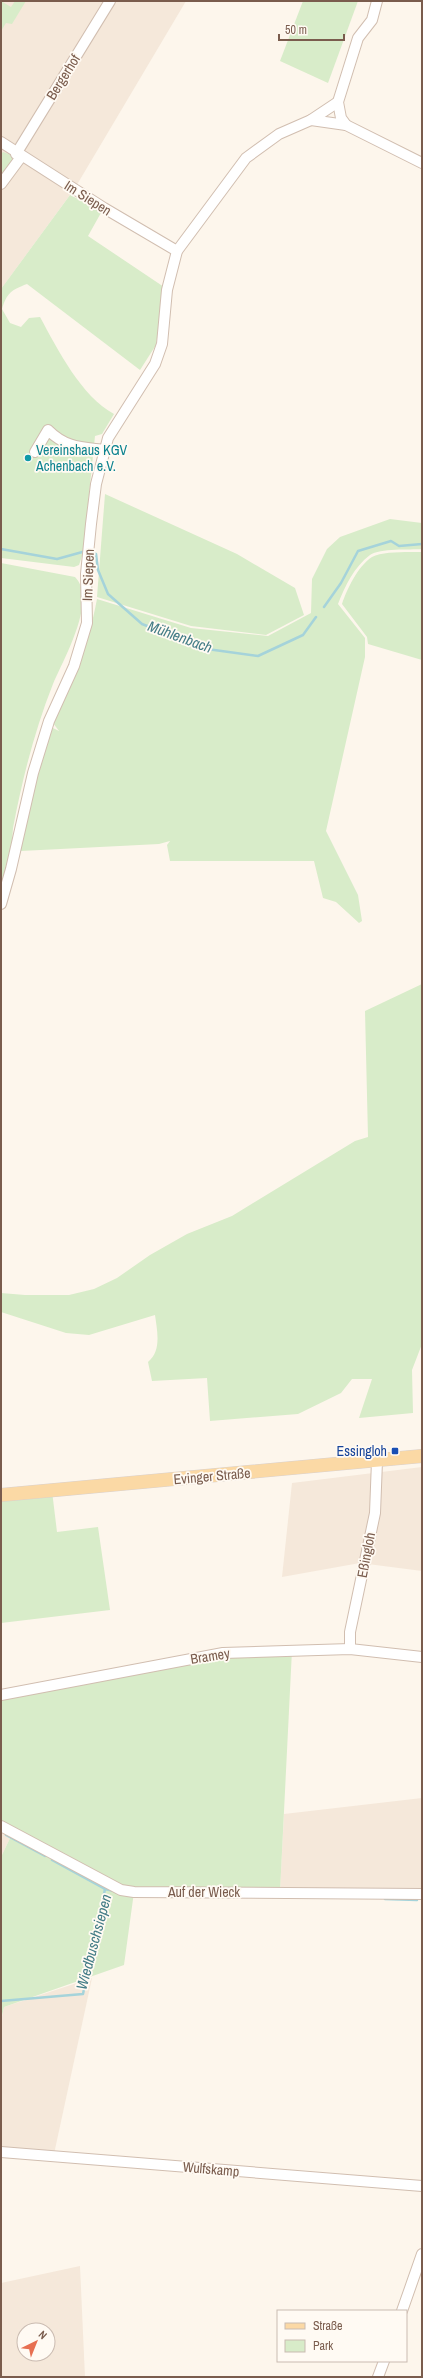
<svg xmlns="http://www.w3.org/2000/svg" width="423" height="2378" font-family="'Archivo Narrow',sans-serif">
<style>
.residential{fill:#f5e8da;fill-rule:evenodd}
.green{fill:#d8ecc9}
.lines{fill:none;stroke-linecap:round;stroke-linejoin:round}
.stream{stroke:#a5d3da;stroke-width:2.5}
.minor-casing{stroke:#d1beb0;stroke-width:12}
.major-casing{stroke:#dad1cd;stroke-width:14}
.minor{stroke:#fff;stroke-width:10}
.major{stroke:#fbd9a5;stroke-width:13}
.culture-dot{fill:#0f9aa8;stroke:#fffaf3;stroke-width:1.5}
.transit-dot{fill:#1a4fb4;stroke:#fffaf3;stroke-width:1.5}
.labels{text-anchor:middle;stroke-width:3.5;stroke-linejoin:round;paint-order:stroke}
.street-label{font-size:14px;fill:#7a5c4d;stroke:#fffaf3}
.culture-label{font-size:14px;fill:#0d838f;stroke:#fffaf3;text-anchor:start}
.transit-label{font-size:14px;fill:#164399;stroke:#fffaf3;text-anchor:end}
.water-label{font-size:15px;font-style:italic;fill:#437c86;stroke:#fffaf3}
</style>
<rect width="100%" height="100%" fill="#fdf6ec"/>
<!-- residential -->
<g class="residential">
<polygon points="1,1 186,1 75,188 1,289"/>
<polygon points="422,1467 422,1571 360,1563 282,1577 292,1483"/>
<polygon points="422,1798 422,1895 280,1892 284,1814"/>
<polygon points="1,1826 13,1832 1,1857"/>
<polygon points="92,1978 54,2154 1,2149 1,2021 4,2007"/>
<path d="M80 2266 85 2377H1V2283ZM24 2330H48V2354H24Z"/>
</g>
<!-- green -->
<g class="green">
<polygon points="1,1 11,7 15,1 26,1 12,24 6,23 1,31"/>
<polygon points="303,1 358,1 328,83 280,61"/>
<polygon points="3,152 12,155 13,162 1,178 1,154"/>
<path d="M70 195 102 211 88 236 164 287 156 345 140 370 27 284C11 290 7 293 2 309L10 323 21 327 29 318 40 317C58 350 81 396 114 414L102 434 95 436 83 553 79 565 74 567 1 558V289Z"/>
<polygon points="105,494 237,554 295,588 304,615 266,635 191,626 97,597"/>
<path d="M390 519 422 523V549C410 550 380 548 370 555 354 567 345 586 338 604L365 638V657L326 831 358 895 362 921 359 923 336 902 323 898 314 861H170L167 845 170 841 159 844 21 851 19 847 49 730 53 728 59 731 53 723C74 679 88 647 97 599L191 628 268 636 311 613 312 579 327 549 340 537Z"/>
<path d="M422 552V660L368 644 367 637 342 604C347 589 358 566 372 557 383 551 409 552 422 552Z"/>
<path d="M1 563 75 577C98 600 63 660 53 684 35 729 22 780 13 828 12 836 13 844 11 852 9 864 4 876 1 887Z"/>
<path d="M422 984V1344L412 1370 413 1413 359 1418 372 1379H352L341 1393 298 1414 210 1421 207 1378 152 1381 148 1362C162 1351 157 1330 155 1315L89 1335 66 1333 1 1312V1293L25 1295H69L94 1289 117 1278 150 1255 187 1234 232 1216 355 1141 368 1137 365 1011Z"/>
<polygon points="52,1491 57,1532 98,1527 110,1610 1,1623 1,1496"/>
<polygon points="292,1650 280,1892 134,1892 124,1965 4,2007 1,2020 1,1857 13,1832 1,1826 1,1695 223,1653"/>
</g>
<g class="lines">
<!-- stream -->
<g class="stream">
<polyline points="1,549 57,559 86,551"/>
<polyline points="91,553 96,554 98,570 108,594 142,624 207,649 258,656 303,635 316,617"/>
<polyline points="324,607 341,583 358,551 391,541 399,546 422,544"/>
<polyline points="6,1835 45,1856"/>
<polyline points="52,1860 105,1889 114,1891"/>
<polyline points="385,1899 417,1900"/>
<polyline points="1,2001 83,1994 105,1889"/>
</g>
<!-- minor casing -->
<g class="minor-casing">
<g id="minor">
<polyline points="311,120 346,125 422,163"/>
<polyline points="346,125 341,118 338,102 358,38 372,20 377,1"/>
<polyline points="1,142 104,208 177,251"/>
<polyline points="16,154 110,1"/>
<polyline points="1,184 21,157"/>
<path d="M35 452 48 430C66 448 81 447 105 450"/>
<polyline points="1,904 11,869 33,773 49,721 74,666 87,623 86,574 91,524 96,484 108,438 155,364 162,344 167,290 177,251 246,158 279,134 311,120 338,102"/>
<polyline points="350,1649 350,1632 375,1513 377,1461"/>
<polyline points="1,1695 223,1653 350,1649 422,1657"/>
<polyline points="1,1826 121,1890 134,1892 422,1894"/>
<polyline points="1,2152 422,2186"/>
<polyline points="402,2311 422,2254"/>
<polyline points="378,2377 384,2361"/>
</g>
</g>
<!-- major casing -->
<g class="major-casing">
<polyline id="major" points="1,1495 422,1456"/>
</g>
<!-- minor -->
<use href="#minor" class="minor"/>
<!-- major -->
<use href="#major" class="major"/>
</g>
<!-- markers -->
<circle class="culture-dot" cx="28" cy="458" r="4"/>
<rect class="transit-dot" x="391" y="1447" width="8" height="8" rx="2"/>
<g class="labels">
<!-- street labels -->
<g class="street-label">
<text transform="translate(63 77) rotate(-58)" y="5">Bergerhof</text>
<text transform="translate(88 198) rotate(32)" y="5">Im Siepen</text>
<text transform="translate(88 575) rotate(-88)" y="5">Im Siepen</text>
<text transform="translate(212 1476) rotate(-5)" y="5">Evinger Straße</text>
<text transform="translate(366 1555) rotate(-79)" y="5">Eßingloh</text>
<text transform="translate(210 1656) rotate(-9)" y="5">Bramey</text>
<text x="204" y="1897">Auf der Wieck</text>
<text transform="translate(211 2169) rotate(5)" y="5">Wulfskamp</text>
</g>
<!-- culture labels -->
<g class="culture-label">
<text x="36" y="455">Vereinshaus KGV<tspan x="36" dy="16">Achenbach e.V.</tspan></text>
</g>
<!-- transit labels -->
<g class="transit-label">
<text x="387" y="1456">Essingloh</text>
</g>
<!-- water labels -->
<g class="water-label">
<text transform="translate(180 637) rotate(20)" y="5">Mühlenbach</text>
<text transform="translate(94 1942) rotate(-75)" y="5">Wiedbuschsiepen</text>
</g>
</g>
<!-- border -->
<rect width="423" height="2378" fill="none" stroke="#7a5c4d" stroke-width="4"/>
<!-- legend -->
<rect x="277" y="2310" width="130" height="52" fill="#fffaf3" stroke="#cabbb1"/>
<rect x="285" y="2323" width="20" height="6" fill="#fbd9a5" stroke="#cabbb1"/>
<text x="313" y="2330" font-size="12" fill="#7a5c4d">Straße</text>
<rect x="285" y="2340" width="20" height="12" fill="#d8ecc9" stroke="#cabbb1"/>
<text x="313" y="2350" font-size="12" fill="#7a5c4d">Park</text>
<!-- north arrow -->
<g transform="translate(36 2342) rotate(43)"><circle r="19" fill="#fffaf3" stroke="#cabbb1"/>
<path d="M0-3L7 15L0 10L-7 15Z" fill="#e76f51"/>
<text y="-6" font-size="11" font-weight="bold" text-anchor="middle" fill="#7a5c4d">N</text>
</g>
<!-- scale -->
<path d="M279 34v6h65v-6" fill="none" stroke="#7a5c4d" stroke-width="2"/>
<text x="285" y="34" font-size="12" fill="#7a5c4d" stroke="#fffaf3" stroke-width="3" paint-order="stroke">50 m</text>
</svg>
